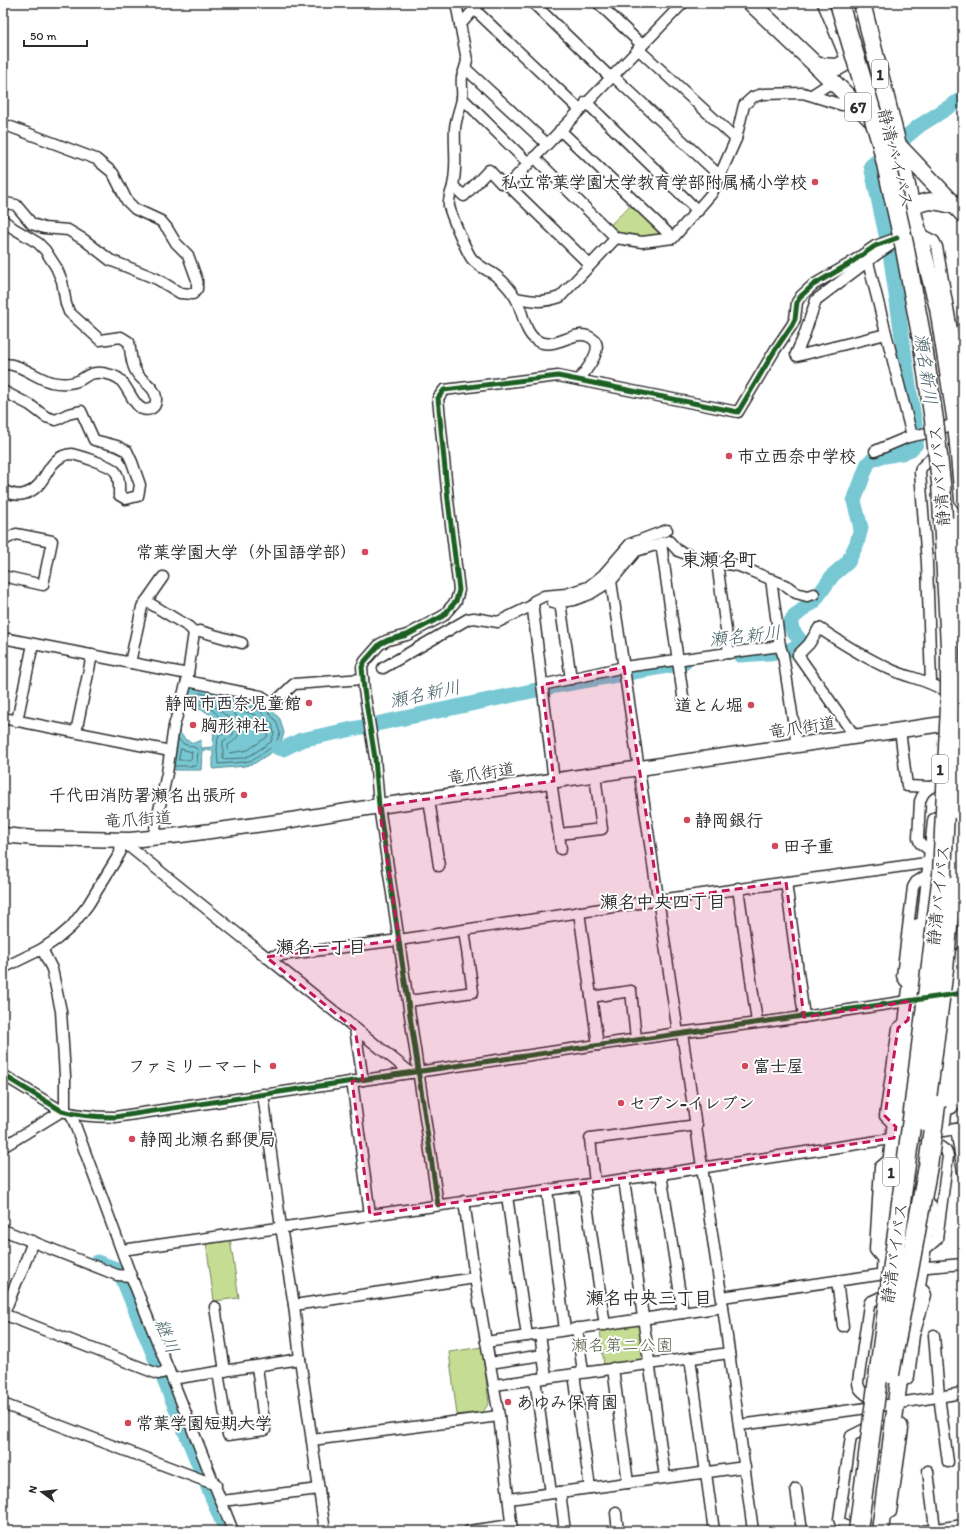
<svg xmlns="http://www.w3.org/2000/svg" width="966" height="1534" font-family="Itim,'Klee One',sans-serif">
<style>
.green{fill:#c4dd93;stroke:#78845f}
.water{fill:#78c8d4;stroke:#598990;fill-rule:evenodd}
.lines{fill:none;stroke-linecap:round;stroke-linejoin:round}
.shore{stroke:#4a6a6f;stroke-width:1}
.river{stroke:#78c8d4;stroke-width:15}
.minor-casing{stroke:#2b2b2b;stroke-width:13}
.secondary-casing{stroke:#2b2b2b;stroke-width:17}
.primary-casing{stroke:#2b2b2b;stroke-width:19}
.trunk-casing{stroke:#2b2b2b;stroke-width:19}
.motorway-casing{stroke:#2b2b2b;stroke-width:21}
.minor{stroke:#fff;stroke-width:10}
.secondary{stroke:#fff;stroke-width:14}
.primary{stroke:#fff;stroke-width:16}
.trunk{stroke:#fff;stroke-width:16}
.motorway{stroke:#fff;stroke-width:18}
.motorway-bridge-casing{stroke:#2b2b2b;stroke-width:21;stroke-linecap:butt}
.motorway-bridge{stroke:#fff;stroke-width:18}
.cycleway-casing{stroke:#fff;stroke-width:8}
.cycleway{stroke:#1b5e20;stroke-width:5}
.marked{fill:#c2185b;fill-opacity:0.2;stroke:#c2185b;stroke-width:3;stroke-dasharray:8 5;stroke-linejoin:round}
.poi-dot{fill:#d1495b;stroke:#fff;stroke-width:1.5}
.labels{text-anchor:middle;stroke-width:4;stroke-linejoin:round;paint-order:stroke}
.shield{fill:#fff;stroke:#6b6b6b;stroke-width:1}
.shield-label{font-size:16px;font-weight:bold;fill:#2b2b2b}
.street-label{font-size:17px;fill:#2b2b2b;stroke:#fff}
.poi-label{font-size:17px;font-weight:bold;fill:#2b2b2b;stroke:#fff;text-anchor:start}
.park-label{font-size:17px;fill:#59604a;stroke:#fff}
.water-label{font-size:18px;font-style:italic;fill:#466266;stroke:#fff}
.neighbourhood-label{font-size:18px;font-weight:bold;fill:#2b2b2b;stroke:#fff}
.quarter-label{font-size:19px;font-weight:bold;fill:#2b2b2b;stroke:#fff}
</style>
<rect width="100%" height="100%" fill="#fff"/>
<filter id="ink" filterUnits="userSpaceOnUse"><feTurbulence type="fractalNoise" baseFrequency=".025" numOctaves="2"/><feDisplacementMap in="SourceGraphic" scale="8" xChannelSelector="R" yChannelSelector="G"/><feConvolveMatrix kernelMatrix="1 2 1 2 8 2 1 2 1" color-interpolation-filters="sRGB"/></filter>
<g filter="url(#ink)">
<!-- green -->
<g class="green">
<polygon points="632,204 661,232 659,237 651,238 617,234 609,226"/>
<polygon points="230,1239 239,1298 214,1301 206,1242"/>
<polygon points="637,1324 641,1326 645,1357 642,1361 604,1366 600,1330"/>
<polygon points="482,1347 489,1403 483,1412 457,1415 449,1352"/>
</g>
<!-- water -->
<path class="water" d="M188 684 264 702 280 719 284 733 281 742 278 748 255 763 245 766 213 769V751L202 750 201 770H169ZM186 708C199 708 207 710 216 720L213 727H220V725H225V730H220L219 729H214L213 747 201 748V740L194 743 186 740 179 732 183 712Z"/>
<g class="lines">
<!-- shore -->
<g class="shore">
<path d="M201 693 259 710 272 724 274 733 271 742 251 755 243 758 223 759V741C225 739 228 739 231 737 235 733 235 724 231 719 229 717 226 716 224 714 211 703 210 702 194 698L195 695Z"/>
<path d="M187 703C191 704 195 703 200 704 209 707 217 712 221 720L226 721 228 723V732L218 736 217 749 218 764 244 762 253 760 275 745 280 733 276 721 262 705 220 694"/>
<path d="M235 709 256 715 266 726 268 733 267 737 248 750 230 753 228 751V745C242 737 244 724 233 712Z"/>
<polygon points="181,749 192,752 191,760 179,760"/>
<polyline points="174,766 195,766 197,764 198,751 196,748 184,744 178,739"/>
</g>
<!-- river -->
<g class="river">
<polyline points="740,655 769,653 795,649 802,643 793,631 790,623 794,617 807,606 813,603 833,575 848,562 857,543 861,528 854,501 868,463 875,458 902,453 911,449 916,444 917,436 911,399 890,253 871,166 919,126 963,98"/>
<polyline points="278,748 283,749 301,740 555,686 684,663"/>
<polyline points="97,1262 119,1270 226,1531"/>
</g>
<!-- minor casing -->
<g class="minor-casing">
<g id="minor">
<path d="M456 3 467 60C466 66 464 71 462 77 461 84 463 92 462 99 460 109 456 118 455 128 454 141 456 155 455 168 455 173 454 180 453 186 451 193 448 199 449 206 451 215 467 253 472 259 477 265 485 269 492 273 501 279 509 287 515 297 523 309 523 331 536 340 556 353 577 324 594 340 604 350 585 371 579 380"/>
<polyline points="533,3 610,77"/>
<polyline points="598,3 642,45"/>
<polyline points="474,9 579,109"/>
<polyline points="460,25 480,3"/>
<polyline points="466,69 547,144"/>
<polyline points="612,75 720,176"/>
<polyline points="812,95 832,82"/>
<polyline points="462,98 528,163"/>
<polyline points="586,102 698,211"/>
<polyline points="3,124 96,159 113,173 127,201 135,209 161,221 167,228 176,243 188,255 197,280 197,289 193,294 180,293 157,279 110,260 83,239 68,230 44,228 32,224 16,205 6,203 3,206"/>
<polyline points="560,130 673,238"/>
<polyline points="736,139 744,105 753,97 763,94 803,93 842,105"/>
<polyline points="534,157 616,238"/>
<polyline points="453,186 464,196 489,170 501,183 508,185"/>
<path d="M3 220 13 228 38 243 45 250 56 267 62 281 66 304 69 312 100 340 121 337 129 342C131 353 131 367 139 376 145 383 157 389 156 400 156 404 154 408 150 409 135 415 129 385 118 378 111 374 99 371 91 374 87 375 84 378 80 380 72 384 60 384 51 382 34 377 20 363 3 364"/>
<polyline points="918,233 934,241 937,247 955,347 962,395 958,403 953,405"/>
<polyline points="868,262 912,436"/>
<polyline points="590,265 508,185 683,3"/>
<path d="M516 298C534 301 542 303 560 297L616 238 642 242 673 238 712 193 736 139 638 49"/>
<polyline points="886,334 797,356 796,354 804,336 816,300 880,252 892,244"/>
<path d="M3 391 30 405 46 417 56 420 68 414 81 411 94 440 117 446 127 451 132 462 140 485 138 496 126 499 119 495C119 488 120 477 115 471 110 465 80 456 72 454 69 454 65 455 63 456 45 464 46 488 24 494 16 496 10 494 3 490"/>
<polyline points="875,451 908,437 927,433 960,422"/>
<polyline points="930,459 921,468 920,472 927,563 931,683"/>
<polyline points="3,538 6,539 16,534 52,541 43,585 3,576"/>
<polyline points="661,543 684,703"/>
<polyline points="717,562 729,653"/>
<polyline points="771,579 780,646 783,655 797,746"/>
<polyline points="611,581 678,1033"/>
<polyline points="146,601 189,627 194,632"/>
<polyline points="560,602 571,679"/>
<polyline points="553,603 574,600 590,594 611,581 636,551 669,541 678,551 705,560 739,566 787,586 796,593 807,596 814,594"/>
<polyline points="194,632 200,631 242,643"/>
<polyline points="3,638 188,674"/>
<polyline points="130,663 142,607 163,577"/>
<polyline points="383,668 468,619 474,618 498,622 533,605"/>
<polyline points="187,681 261,696 273,704 294,684 363,679"/>
<polyline points="542,685 624,667 780,646"/>
<polyline points="3,718 170,751"/>
<polyline points="17,721 33,644"/>
<polyline points="900,730 907,786 931,787"/>
<polyline points="76,732 92,655"/>
<path d="M856 738 798 655 809 644 819 628C843 644 867 659 894 671 911 678 927 680 943 690"/>
<polyline points="551,781 561,849"/>
<polyline points="554,781 533,610 534,601 544,596 566,594 588,587 603,575 630,544 667,530"/>
<polyline points="429,799 439,866"/>
<polyline points="559,834 602,829 595,775"/>
<polyline points="153,838 167,773 174,726 187,681 194,632"/>
<path d="M928 849 920 843 918 838 920 801C922 795 927 788 934 786"/>
<polyline points="786,882 804,1017"/>
<polyline points="738,888 757,1022"/>
<polyline points="579,912 598,1045"/>
<polyline points="42,949 52,969 61,1011 65,1076 65,1112"/>
<polyline points="266,957 399,940 659,900 926,863"/>
<polyline points="3,968 42,949 57,939 71,927 88,905 120,853 121,840 411,1073"/>
<polyline points="912,985 905,981 902,976 913,887 916,882 924,877"/>
<polyline points="591,997 631,991 636,1039"/>
<polyline points="409,1001 473,992 464,930"/>
<polyline points="355,1029 363,1080"/>
<polyline points="682,1033 723,1307 753,1531"/>
<path d="M3 1075 62 1111C79 1116 96 1117 115 1117L678 1033 804 1017 914 1000"/>
<polyline points="352,1081 370,1215"/>
<polyline points="263,1094 281,1227 294,1305 300,1359 325,1531"/>
<polyline points="943,1111 952,1108 955,1104 963,1041"/>
<polyline points="71,1114 131,1276 233,1531"/>
<polyline points="896,1127 885,1116 898,1028 908,1020"/>
<polyline points="956,1129 963,1172"/>
<polyline points="3,1147 62,1111"/>
<polyline points="661,1174 683,1313"/>
<polyline points="624,1179 665,1477"/>
<polyline points="595,1183 590,1139 697,1125"/>
<polyline points="584,1185 605,1325"/>
<polyline points="547,1190 565,1330"/>
<polyline points="507,1196 527,1336"/>
<polyline points="464,1201 475,1278 499,1416 512,1531"/>
<polyline points="438,1205 379,806 375,758 364,690 362,667 365,661 380,644 388,640 407,635 443,616 456,601 459,590 448,500 438,398 444,390 558,376 738,412 775,350 792,325 795,319 797,302 801,296 813,285 849,264 875,246 897,238"/>
<polyline points="3,1230 117,1275 131,1276"/>
<polyline points="923,1249 929,1246 937,1239 948,1156 946,1151 938,1145"/>
<polyline points="122,1250 661,1174 963,1128"/>
<polyline points="885,1262 875,1250 880,1167 892,1157"/>
<polyline points="916,1268 963,1264"/>
<polyline points="837,1281 843,1326"/>
<polyline points="722,1297 878,1275"/>
<polyline points="294,1305 475,1278"/>
<polyline points="215,1307 225,1371"/>
<polyline points="3,1314 158,1374 169,1371"/>
<polyline points="3,1316 17,1281 20,1276 33,1241"/>
<polyline points="577,1328 583,1372"/>
<polyline points="540,1334 546,1377"/>
<polyline points="934,1335 939,1396 948,1462"/>
<polyline points="486,1342 723,1307"/>
<polyline points="690,1358 714,1531"/>
<polyline points="490,1363 543,1355"/>
<polyline points="613,1368 628,1483"/>
<polyline points="218,1372 228,1435 265,1430 257,1366"/>
<polyline points="574,1374 590,1488"/>
<polyline points="172,1379 300,1359"/>
<polyline points="535,1379 551,1493"/>
<polyline points="898,1383 907,1379 909,1376 914,1335 926,1295 924,1291 917,1285"/>
<polyline points="494,1385 729,1353"/>
<path d="M869 1397C863 1392 858 1390 858 1382L869 1305 870 1302 883 1296"/>
<polyline points="3,1404 216,1485"/>
<polyline points="740,1425 867,1408 963,1393"/>
<polyline points="312,1440 499,1416"/>
<polyline points="928,1471 935,1529"/>
<polyline points="796,1489 802,1531"/>
<polyline points="560,1492 565,1531"/>
<polyline points="509,1499 745,1467"/>
<polyline points="222,1501 319,1489"/>
<polyline points="616,1513 618,1531"/>
<polyline points="881,1518 891,1512 903,1429 902,1425 893,1419"/>
<polyline points="851,1530 840,1522 839,1519 851,1436 865,1429"/>
<polyline points="469,1531 511,1525"/>
<polyline points="923,1531 963,1525"/>
</g>
</g>
<!-- secondary casing -->
<g class="secondary-casing">
<polyline id="secondary" points="3,835 34,838 130,840 181,835 285,821 379,806 963,721"/>
</g>
<!-- primary casing -->
<g class="primary-casing">
<g id="primary">
<polyline points="751,3 817,66 877,125"/>
<polyline points="817,66 838,67 850,60"/>
<polyline points="894,141 963,214"/>
<path d="M912 208C928 197 938 202 956 206"/>
</g>
</g>
<!-- trunk casing -->
<g class="trunk-casing">
<g id="trunk">
<polyline points="826,3 847,54"/>
<polyline points="862,3 898,145 912,208 938,308 956,423 963,500"/>
<polyline points="942,1122 963,955"/>
<polyline points="885,1270 890,1174 918,927"/>
<polyline points="880,1531 903,1348 916,1292 929,1207"/>
</g>
</g>
<!-- motorway casing -->
<g class="motorway-casing">
<polyline id="motorway" points="924,944 937,821"/>
</g>
<!-- minor -->
<use href="#minor" class="minor"/>
<!-- secondary -->
<use href="#secondary" class="secondary"/>
<!-- primary -->
<use href="#primary" class="primary"/>
<!-- trunk -->
<use href="#trunk" class="trunk"/>
<!-- motorway -->
<use href="#motorway" class="motorway"/>
<!-- motorway-bridge casing -->
<g class="motorway-bridge-casing">
<g id="motorway-bridge">
<polyline points="839,3 882,146 904,244 922,340 934,420 941,483 950,646 950,706 942,874 913,1111 858,1531"/>
<polyline points="956,526 961,627"/>
<polyline points="958,810 961,732"/>
<polyline points="924,1121 944,969 952,886"/>
<polyline points="890,1374 928,1166 936,1105"/>
</g>
</g>
<!-- motorway-bridge -->
<use href="#motorway-bridge" class="motorway-bridge"/>
<!-- cycleway casing -->
<g class="cycleway-casing">
<g id="cycleway">
<path d="M3 1075 62 1111C79 1116 96 1117 115 1117 397 1073 680 1034 963 993"/>
<polyline points="438,1205 379,806 375,758 364,690 362,667 365,661 380,644 388,640 407,635 443,616 456,601 459,590 448,500 438,398 444,390 558,376 738,412 775,350 792,325 795,319 797,302 801,296 813,285 849,264 875,246 897,238"/>
</g>
</g>
<!-- cycleway -->
<use href="#cycleway" class="cycleway"/>
</g>
</g>
<!-- marked area -->
<path class="marked" d="M624 667 659 900 786 882 804 1017 911 1001 908 1020 898 1028 885 1116 896 1127 894 1138 370 1215 352 1081 363 1080 355 1029 266 957 399 940 379 806 554 781 542 685Z"/>
<!-- markers -->
<g class="poi-dot">
<circle cx="815" cy="182" r="4"/>
<circle cx="729" cy="456" r="4"/>
<circle cx="365" cy="552" r="4"/>
<circle cx="309" cy="703" r="4"/>
<circle cx="751" cy="705" r="4"/>
<circle cx="193" cy="725" r="4"/>
<circle cx="244" cy="795" r="4"/>
<circle cx="687" cy="820" r="4"/>
<circle cx="775" cy="846" r="4"/>
<circle cx="273" cy="1066" r="4"/>
<circle cx="745" cy="1066" r="4"/>
<circle cx="621" cy="1103" r="4"/>
<circle cx="132" cy="1139" r="4"/>
<circle cx="508" cy="1402" r="4"/>
<circle cx="128" cy="1423" r="4"/>
</g>
<g class="labels">
<!-- shield labels -->
<g class="shield">
<rect x="872" y="60" width="16" height="28" rx="3"/>
<rect x="845" y="93" width="26" height="28" rx="3"/>
<rect x="932" y="755" width="16" height="28" rx="3"/>
<rect x="883" y="1158" width="16" height="28" rx="3"/>
</g>
<g class="shield-label">
<text x="880" y="80">1</text>
<text x="858" y="113">67</text>
<text x="940" y="775">1</text>
<text x="891" y="1178">1</text>
</g>
<!-- street labels -->
<g class="street-label">
<text transform="translate(896 158) rotate(76)" y="6">静清バイパス</text>
<text transform="translate(939 476) rotate(-95)" y="6">静清バイパス</text>
<text transform="translate(802 727) rotate(-8)" y="6">竜爪街道</text>
<text transform="translate(481 773) rotate(-8)" y="6">竜爪街道</text>
<text transform="translate(138 819) rotate(-3)" y="6">竜爪街道</text>
<text transform="translate(938 895) rotate(-84)" y="6">静清バイパス</text>
<text transform="translate(894 1253) rotate(-82)" y="6">静清バイパス</text>
</g>
<!-- poi labels -->
<g class="poi-label">
<text x="807" y="188" text-anchor="end">私立常葉学園大学教育学部附属橘小学校</text>
<text x="737" y="462">市立西奈中学校</text>
<text x="357" y="558" text-anchor="end">常葉学園大学（外国語学部）</text>
<text x="301" y="709" text-anchor="end">静岡市西奈児童館</text>
<text x="743" y="711" text-anchor="end">道とん堀</text>
<text x="201" y="731">胸形神社</text>
<text x="236" y="801" text-anchor="end">千代田消防署瀬名出張所</text>
<text x="695" y="826">静岡銀行</text>
<text x="783" y="852">田子重</text>
<text x="265" y="1072" text-anchor="end">ファミリーマート</text>
<text x="753" y="1072">富士屋</text>
<text x="629" y="1109">セブン-イレブン</text>
<text x="140" y="1145">静岡北瀬名郵便局</text>
<text x="516" y="1408">あゆみ保育園</text>
<text x="136" y="1429">常葉学園短期大学</text>
</g>
<!-- park labels -->
<g class="park-label">
<text x="622" y="1351">瀬名第二公園</text>
</g>
<!-- water labels -->
<g class="water-label">
<text transform="translate(926 369) rotate(82)" y="6">瀬名新川</text>
<text transform="translate(745 636) rotate(-6)" y="6">瀬名新川</text>
<text transform="translate(425 694) rotate(-12)" y="6">瀬名新川</text>
<text transform="translate(167 1336) rotate(68)" y="6">継川</text>
</g>
<!-- neighbourhood labels -->
<g class="neighbourhood-label">
<text x="663" y="908">瀬名中央四丁目</text>
<text x="321" y="953">瀬名一丁目</text>
<text x="649" y="1304">瀬名中央三丁目</text>
</g>
<!-- quarter labels -->
<g class="quarter-label">
<text x="719" y="566">東瀬名町</text>
</g>
</g>
<!-- margin -->
<rect width="966" height="1534" fill="none" stroke="#fff" stroke-width="16"/>
<rect x="8" y="8" width="950" height="1518" fill="none" stroke="#2b2b2b" stroke-width="1.5" filter="url(#ink)"/>
<!-- north arrow -->
<g transform="translate(42 1492) rotate(285)" stroke="#ffffff" stroke-width="3" paint-order="stroke">
<path d="M0-3L7 15L0 10L-7 15Z" fill="#2b2b2b"/>
<text y="-6" font-size="11" font-weight="bold" text-anchor="middle" fill="#2b2b2b">N</text>
</g>
<!-- scale -->
<path d="M24 40v6h63v-6" fill="none" stroke="#2b2b2b" stroke-width="2"/>
<text x="30" y="40" font-size="12" fill="#2b2b2b" stroke="#ffffff" stroke-width="3" paint-order="stroke">50 m</text>
</svg>
